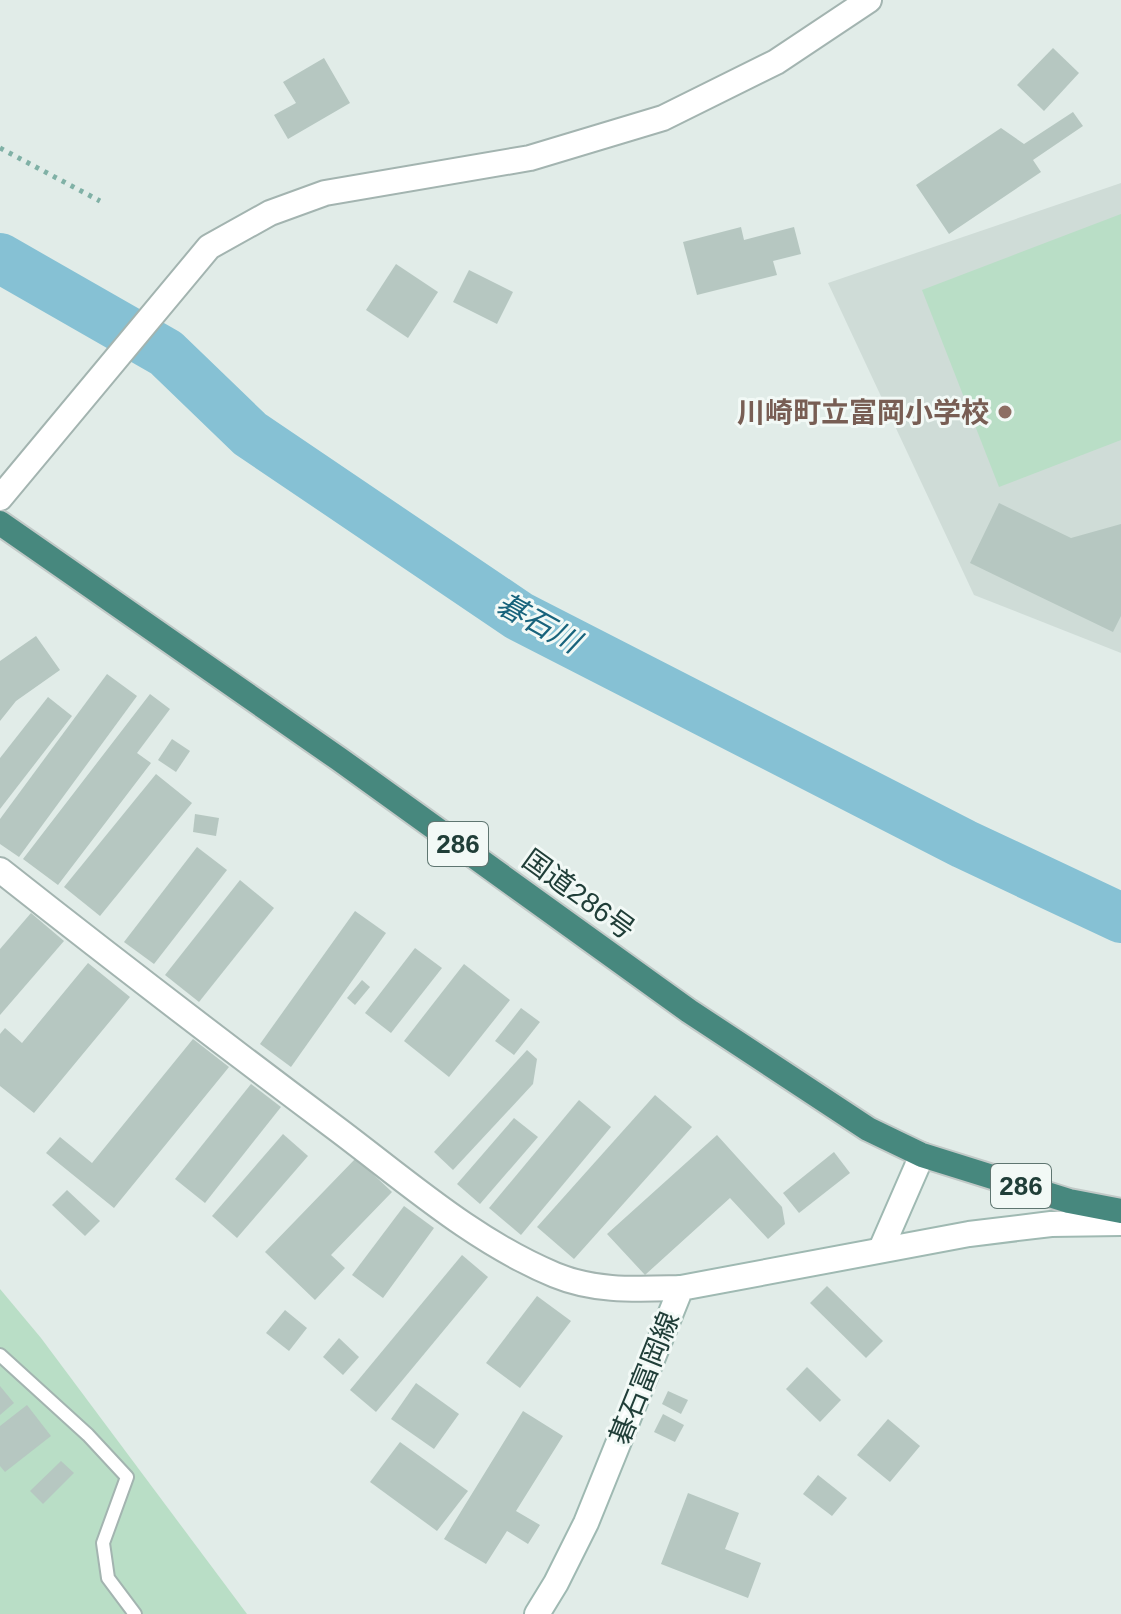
<svg xmlns="http://www.w3.org/2000/svg" width="1121" height="1614" font-family="Helvetica,'Noto Sans JP',sans-serif">
<style>
.built{fill:#cfdcd7}
.green{fill:#b9dec6}
.lines{fill:none;stroke-linecap:round;stroke-linejoin:round}
.river{stroke:#86c1d4;stroke-width:50}
.building{fill:#b6c7c1}
.service-casing{stroke:#a3b4b0;stroke-width:16}
.tertiary-casing{stroke:#a3b4b0;stroke-width:28}
.secondary-casing{stroke:#9fb9b2;stroke-width:28}
.trunk-casing{stroke:#c1c9c7;stroke-width:28}
.path{stroke:#80b1a6;stroke-width:5;stroke-dasharray:4 6;stroke-linecap:butt}
.service{stroke:#fff;stroke-width:12}
.tertiary{stroke:#fff;stroke-width:24}
.secondary{stroke:#fff;stroke-width:24}
.trunk{stroke:#47887e;stroke-width:24}
.education-dot{fill:#8d6e63;stroke:#f2f9f6;stroke-width:3}
.labels{text-anchor:middle;stroke-width:6;stroke-linejoin:round;paint-order:stroke}
.shield{fill:#f2f9f6;stroke:#5f7671;stroke-width:2}
.shield-label{font-size:26px;font-weight:bold;fill:#203e38}
.education-label{font-size:28px;font-weight:bold;fill:#785e54;stroke:#f2f9f6;text-anchor:end}
.street-label{font-size:28px;fill:#203e38;stroke:#f2f9f6}
.water-label{font-size:30px;font-style:italic;fill:#18637c;stroke:#f2f9f6}
</style>
<rect width="100%" height="100%" fill="#e1ece8"/>
<!-- built -->
<polygon class="built" points="1121,183 1121,653 974,595 828,283"/>
<!-- green -->
<g class="green">
<polygon points="1121,214 1121,440 999,487 922,290"/>
<polygon points="0,1289 41,1338 247,1614 0,1614"/>
</g>
<g class="lines">
<!-- river -->
<polyline class="river" points="0,258 166,353 250,434 519,616 964,844 1121,918"/>
</g>
<!-- building -->
<g class="building">
<polygon points="1053,48 1079,73 1044,111 1017,85"/>
<polygon points="324,58 350,103 288,139 274,115 296,103 283,82"/>
<polygon points="1073,112 1083,126 1033,160 1041,172 949,234 916,185 1001,128 1024,144"/>
<polygon points="741,227 744,240 794,227 801,254 773,261 777,275 697,295 683,242"/>
<polygon points="396,264 438,292 408,338 366,310"/>
<polygon points="469,270 513,292 497,324 453,302"/>
<polygon points="999,503 1071,538 1121,524 1121,616 1113,632 970,563"/>
<polygon points="36,636 60,670 16,701 0,721 0,661"/>
<polygon points="107,674 137,696 19,857 0,844 0,819"/>
<polygon points="150,694 170,709 137,753 151,763 58,885 23,859"/>
<polygon points="48,697 72,716 0,809 0,758"/>
<polygon points="172,739 190,751 176,772 158,760"/>
<polygon points="156,774 192,803 100,916 64,887"/>
<polygon points="195,814 219,818 216,836 193,832"/>
<polygon points="197,847 227,870 154,964 124,942"/>
<polygon points="240,880 274,908 199,1002 165,975"/>
<polygon points="355,911 386,933 291,1067 260,1044"/>
<polygon points="31,913 64,941 0,1015 0,949"/>
<polygon points="415,948 442,968 391,1033 365,1013"/>
<polygon points="88,963 130,997 34,1113 0,1086 0,1034 5,1028 22,1043"/>
<polygon points="464,964 510,1000 449,1077 404,1041"/>
<polygon points="362,980 370,987 355,1005 347,998"/>
<polygon points="521,1008 540,1022 514,1055 495,1041"/>
<polygon points="193,1039 229,1067 114,1208 46,1153 60,1137 92,1163"/>
<polygon points="527,1050 537,1059 533,1084 453,1170 434,1152"/>
<polygon points="251,1084 281,1107 205,1203 175,1179"/>
<polygon points="655,1095 692,1127 574,1259 537,1227"/>
<polygon points="579,1100 611,1127 521,1235 489,1208"/>
<polygon points="514,1118 538,1137 480,1204 457,1184"/>
<polygon points="283,1134 308,1156 237,1238 212,1216"/>
<polygon points="717,1135 782,1207 785,1224 768,1239 730,1198 645,1275 607,1234"/>
<polygon points="834,1152 850,1173 799,1213 783,1193"/>
<polygon points="356,1158 392,1192 331,1255 345,1268 315,1300 265,1252"/>
<polygon points="67,1190 100,1221 85,1236 52,1205"/>
<polygon points="404,1206 434,1228 383,1298 352,1275"/>
<polygon points="462,1255 488,1277 376,1412 350,1390"/>
<polygon points="827,1286 883,1341 866,1358 810,1303"/>
<polygon points="537,1296 571,1321 520,1388 486,1363"/>
<polygon points="285,1310 307,1328 289,1351 266,1333"/>
<polygon points="339,1338 359,1357 343,1375 323,1357"/>
<polygon points="807,1367 841,1400 820,1422 786,1389"/>
<polygon points="416,1383 459,1414 434,1449 391,1419"/>
<polygon points="0,1386 14,1403 0,1415"/>
<polygon points="668,1391 688,1400 681,1414 662,1404"/>
<polygon points="27,1405 51,1436 5,1472 0,1466 0,1426"/>
<polygon points="523,1411 563,1436 516,1511 540,1525 528,1544 507,1531 486,1564 444,1539"/>
<polygon points="663,1414 684,1425 675,1442 654,1432"/>
<polygon points="888,1419 920,1446 890,1482 857,1455"/>
<polygon points="400,1442 468,1491 437,1531 370,1482"/>
<polygon points="61,1461 74,1473 43,1504 30,1491"/>
<polygon points="818,1475 847,1498 832,1516 803,1494"/>
<polygon points="688,1493 739,1513 725,1549 761,1563 748,1598 661,1564"/>
</g>
<g class="lines">
<!-- service casing -->
<g class="service-casing">
<polyline id="service" points="0,1355 88,1435 127,1477 103,1543 108,1578 135,1614"/>
</g>
<!-- tertiary casing -->
<g class="tertiary-casing">
<g id="tertiary">
<polyline points="0,498 209,247 270,213 325,193 530,158 663,118 776,62 869,0"/>
<path d="M0 870C110 957 221 1042 333 1126 404 1179 473 1241 555 1275 596 1292 638 1289 681 1288"/>
</g>
</g>
<!-- secondary casing -->
<g class="secondary-casing">
<g id="secondary">
<polyline points="881,1249 922,1155"/>
<polyline points="537,1614 556,1583 586,1523 681,1288 969,1234 1051,1224 1121,1223"/>
</g>
</g>
<!-- trunk casing -->
<g class="trunk-casing">
<polyline id="trunk" points="0,523 339,759 689,1011 868,1129 922,1155 1069,1201 1121,1211"/>
</g>
<!-- path -->
<polyline class="path" points="0,148 100,201"/>
<!-- service -->
<use href="#service" class="service"/>
<!-- tertiary -->
<use href="#tertiary" class="tertiary"/>
<!-- secondary -->
<use href="#secondary" class="secondary"/>
<!-- trunk -->
<use href="#trunk" class="trunk"/>
</g>
<!-- markers -->
<circle class="education-dot" cx="1005" cy="412" r="8"/>
<g class="labels">
<!-- shield labels -->
<g class="shield">
<rect x="428" y="822" width="60" height="44" rx="6"/>
<rect x="991" y="1164" width="60" height="44" rx="6"/>
</g>
<g class="shield-label">
<text x="458" y="853">286</text>
<text x="1021" y="1195">286</text>
</g>
<!-- education labels -->
<g class="education-label">
<text x="989" y="422">川崎町立富岡小学校</text>
</g>
<!-- street labels -->
<g class="street-label">
<text transform="translate(579 894) rotate(36)" y="10">国道286号</text>
<text transform="translate(644 1378) rotate(-68)" y="10">碁石富岡線</text>
</g>
<!-- water labels -->
<g class="water-label">
<text transform="translate(538 623) rotate(29)" y="10">碁石川</text>
</g>
</g>
</svg>
